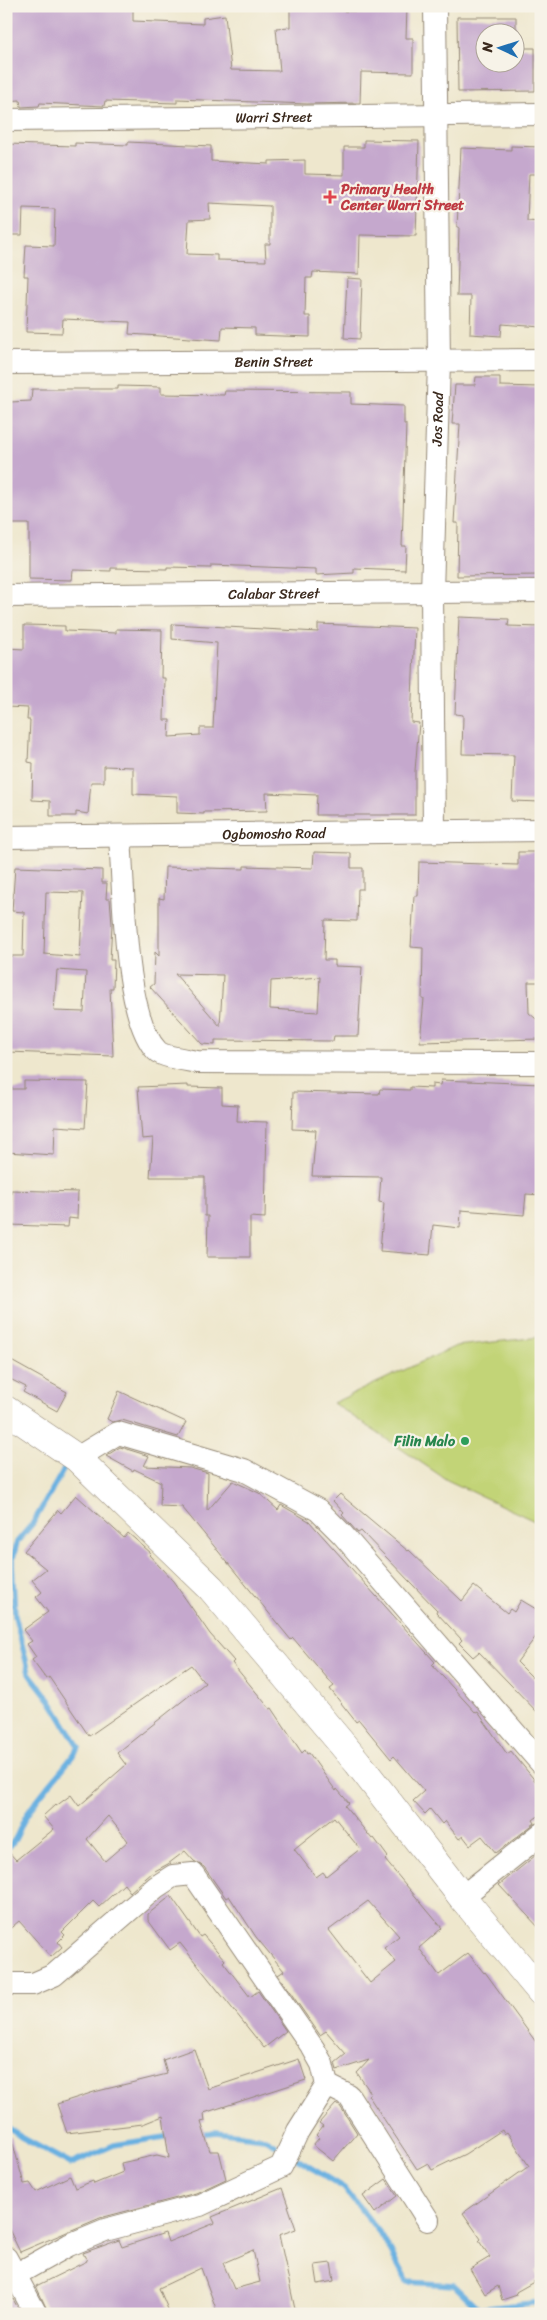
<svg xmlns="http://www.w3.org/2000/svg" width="547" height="2320" font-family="Sriracha,sans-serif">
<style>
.park{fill:#c2d477;stroke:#7e7f4a}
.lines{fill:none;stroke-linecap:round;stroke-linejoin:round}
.stream{stroke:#6bb1e1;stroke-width:5.5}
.building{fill:#c5a8cd;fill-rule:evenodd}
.street-casing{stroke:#948876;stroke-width:24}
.secondary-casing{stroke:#948876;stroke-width:29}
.street{stroke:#fff;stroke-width:22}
.secondary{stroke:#fff;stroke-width:28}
.health-dot{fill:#e0444e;stroke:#f7f3e8;stroke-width:2}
.leisure-dot{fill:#2e9e5b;stroke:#f7f3e8;stroke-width:2}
.labels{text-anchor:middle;stroke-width:4.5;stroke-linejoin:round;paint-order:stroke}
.street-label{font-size:14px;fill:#3b2a1e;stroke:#f7f3e8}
.health-label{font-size:14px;font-weight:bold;fill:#be3a42;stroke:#f7f3e8;text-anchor:start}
.leisure-label{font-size:14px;font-weight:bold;fill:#27864d;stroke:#f7f3e8;text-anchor:end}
</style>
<rect width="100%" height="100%" fill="#f7f3e8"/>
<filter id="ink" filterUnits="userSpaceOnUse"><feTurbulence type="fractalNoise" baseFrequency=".02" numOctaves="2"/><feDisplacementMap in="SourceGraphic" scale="10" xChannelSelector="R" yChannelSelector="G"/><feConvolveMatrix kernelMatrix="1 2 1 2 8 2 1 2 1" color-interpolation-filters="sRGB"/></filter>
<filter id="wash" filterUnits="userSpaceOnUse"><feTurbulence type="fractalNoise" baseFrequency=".0096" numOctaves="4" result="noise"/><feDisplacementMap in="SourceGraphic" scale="20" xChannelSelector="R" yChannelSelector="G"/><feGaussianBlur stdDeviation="1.12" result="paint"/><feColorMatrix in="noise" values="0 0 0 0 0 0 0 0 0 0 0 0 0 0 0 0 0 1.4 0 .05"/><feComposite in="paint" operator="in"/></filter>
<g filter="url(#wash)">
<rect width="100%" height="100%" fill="#eee7cd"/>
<!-- park -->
<polygon class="park" points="541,1337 541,1524 447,1480 333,1403 456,1346"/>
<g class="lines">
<!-- stream -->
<g class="stream">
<path d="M6 1849C19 1840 19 1825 28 1813 43 1789 64 1770 79 1747L50 1700 29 1673 15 1616 12 1562 17 1542 33 1523 64 1469"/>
<polyline points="6,2126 21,2137 71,2164 114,2145 171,2136"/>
<polyline points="198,2134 216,2132 264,2138 285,2151"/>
<polyline points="292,2156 344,2188 383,2237 407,2282 454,2285 479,2309 541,2302"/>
</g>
</g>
<g id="blocks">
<!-- building -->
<g class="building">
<polygon points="6,6 133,6 133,21 203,24 203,18 225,15 231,70 280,71 276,28 290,27 290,6 342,6 342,11 391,13 392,6 407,6 406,38 413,38 413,73 361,72 360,103 307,104 177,99 177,103 105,101 104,106 40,103 39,106 21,107 20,100 6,101"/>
<polygon points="457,17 516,17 516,32 484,32 484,62 514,62 514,48 535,48 535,91 458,92"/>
<path d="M364 140 419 141 416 236 360 235 359 274 313 272 312 278H306L305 316H310V337L255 335V328L222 327 221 340 129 334 130 322 63 319 62 333 26 332 28 276H24L26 245 54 246 55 209 23 208 22 235H6V144L75 146V143L128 145V142L211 146V161L269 164V161L305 160V174L344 175V147H364ZM209 203 270 206V244H265L266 261 217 260V255L187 254 189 220 210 219Z"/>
<polygon points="511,146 541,147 541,174 529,174 527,221 541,222 541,327 502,324 501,336 470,334 471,296 457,296 459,227 457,227 461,148 511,150"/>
<polygon points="347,278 362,279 360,339 344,338"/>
<polygon points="476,377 500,377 500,386 539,387 541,575 457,576 458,523 454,523 460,424 452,424 455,385 475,385"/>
<polygon points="118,386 161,387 161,394 224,395 225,391 351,392 351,404 404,406 404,424 406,424 402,546 406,546 405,570 354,568 354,573 316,575 316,569 211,565 211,568 167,567 167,569 111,568 111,571 73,570 72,580 29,579 29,524 6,524 10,402 31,401 32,389 118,389"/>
<polygon points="459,617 509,619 508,626 541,627 541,802 512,801 514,755 462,754 463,715 455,714"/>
<polygon points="172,624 318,632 318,624 415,628 411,722 419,723 415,771 415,815 316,815 317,795 266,793 267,811 204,812 204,814 177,813 177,796 133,794 133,767 104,766 104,782 91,782 88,814 76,812 76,816 50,816 50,801 32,800 33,763 28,762 30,720 27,720 28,708 6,707 6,648 24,649 24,625 65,626 65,631 116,633 116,629 162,630 161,678 165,678 164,720 170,720 169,737 200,735 200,728 213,728 217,643 172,639"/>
<path d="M314 852 351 853V868H363V889H358L357 921 325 920 324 960H335V966L362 967 358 1036H334L333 1041 215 1040V1045L202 1044 150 987 154 984 155 952 159 956V898L164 899 165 867 244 869V866L313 868ZM175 974 223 975 220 1026ZM320 977 318 1012 270 1009 271 981Z"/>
<polygon points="518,852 541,852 541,982 528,982 529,1013 541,1023 541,1039 420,1042 424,999 422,999 423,948 411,947 414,896 418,896 419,862 518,865"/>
<path d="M15 867 102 870V883H107L106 899H110L112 924 110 960H114L113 988H110L113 1056 8 1052 9 1031H6V956H23L24 912 12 911ZM46 892 83 893 80 957 44 954ZM57 970 86 972 84 1012 54 1011Z"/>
<polygon points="441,1080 541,1084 541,1195 526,1194 524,1215 461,1210 460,1228 433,1225 430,1255 380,1251 384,1203 379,1202 381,1177 312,1176 316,1130 292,1129 293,1092 379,1094 380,1089 410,1090 410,1087 432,1088 432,1084 440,1085"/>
<polygon points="24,1081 88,1082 85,1128 55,1126 54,1155 6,1152 6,1089 24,1089"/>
<polygon points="188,1085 188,1087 222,1088 222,1104 238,1105 237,1121 267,1122 265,1218 250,1217 250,1257 207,1257 208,1216 205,1216 205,1177 150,1177 153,1138 142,1139 138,1087"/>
<polygon points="11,1190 78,1192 77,1219 69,1218 68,1227 10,1225"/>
<polygon points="6,1358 67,1392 57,1411 23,1392 26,1387 6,1377"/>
<polygon points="119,1391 186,1422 178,1437 122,1420 112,1422 107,1419"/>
<polygon points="120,1447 149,1456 144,1466 190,1468 208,1473 207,1511 233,1481 259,1493 278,1510 281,1505 309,1521 435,1662 432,1665 476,1713 478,1712 507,1754 511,1751 541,1788 541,1814 533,1820 535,1823 496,1853 482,1836 470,1845 463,1836 459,1839 445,1821 442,1824 430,1809 425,1814 413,1801 424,1791 394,1756 391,1759 359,1720 356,1722 330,1689 334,1686 293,1638 291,1640 182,1507 160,1506 161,1482 134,1469 133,1471 106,1456"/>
<polygon points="340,1494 408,1551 409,1550 462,1601 474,1586 507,1613 510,1609 514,1612 521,1600 541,1612 541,1617 535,1627 540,1631 517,1662 541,1686 541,1716 479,1652 473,1657 459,1643 462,1640 436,1612 437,1610 361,1531 358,1533 342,1515 344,1513 333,1501"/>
<path d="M76 1495 124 1538 128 1533 151 1553 149 1555 173 1581 210 1634 234 1661 232 1663 270 1709 272 1708 302 1753 305 1750 307 1754 309 1753 336 1791 337 1789 349 1803 345 1806 372 1839 374 1838 388 1857 385 1860 442 1928 419 1948 439 1975 468 1953 484 1973 485 1972 541 2049V2268L535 2271 539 2279 516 2292 517 2295 502 2300 498 2286 485 2294 470 2269 490 2257 479 2241 481 2239 463 2213 529 2166 507 2132 504 2134 502 2130 465 2154 432 2170 428 2163 417 2169 368 2095 371 2093 357 2073 369 2060 337 2070 335 2063 346 2054 326 2031 320 2035 278 1975 284 1971 256 1937 229 1896 226 1898 204 1867 194 1861 185 1851 168 1864 153 1872 130 1892 124 1884 99 1907 93 1901 62 1932 65 1935 58 1942 62 1947 51 1957 19 1921 6 1932V1849L16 1860 54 1829 43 1816 55 1805 56 1806 71 1795 79 1806 126 1765 117 1753 205 1683 191 1665 89 1736 49 1677 46 1679 32 1660 36 1657 27 1644 32 1641 23 1630 48 1612 36 1597 42 1592 32 1580 46 1569 24 1551 58 1510 61 1513ZM108 1816 128 1841 105 1861 87 1839ZM334 1817 360 1849 326 1876 323 1872 316 1877 294 1849ZM368 1901 399 1936 384 1948 396 1962 370 1983 329 1930Z"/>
<polygon points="541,1851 541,1930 499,1885"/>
<polygon points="171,1896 200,1937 203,1935 225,1960 223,1962 250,1997 258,1991 286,2031 264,2048 180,1943 170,1950 148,1920 148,1914"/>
<polygon points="194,2049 208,2089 299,2059 306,2080 204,2113 205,2121 201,2122 210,2151 219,2151 226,2179 196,2193 100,2218 20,2252 6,2223 6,2137 11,2137 24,2184 30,2183 36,2192 70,2176 75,2188 93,2181 94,2184 123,2172 121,2163 157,2155 169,2158 163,2116 143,2124 67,2133 57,2104 94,2092 167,2074 163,2060"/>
<polygon points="336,2104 340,2106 357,2133 333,2161 313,2145 319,2138 316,2135 323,2126 319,2123"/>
<polygon points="386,2179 397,2196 375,2213 363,2196"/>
<path d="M282 2188 296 2229 279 2235 296 2314H218L201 2268 159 2288 170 2314H49L36 2286 87 2261 83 2253 119 2240 122 2247 165 2233 168 2242 215 2223 212 2217ZM253 2250 260 2282 234 2289 223 2263Z"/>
<polygon points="331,2263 334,2281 318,2284 315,2265"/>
<polygon points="13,2299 21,2314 6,2314 6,2302"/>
</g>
</g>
</g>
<g filter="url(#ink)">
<use href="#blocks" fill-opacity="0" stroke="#948876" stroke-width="1"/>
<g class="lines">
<!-- street casing -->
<g class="street-casing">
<g id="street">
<path id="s1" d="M6 120 541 114"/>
<path id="s2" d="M6 363 541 360"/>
<path id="s3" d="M6 596 541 591"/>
<path id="s4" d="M434 831 432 592 439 362 435 6"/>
<path id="s5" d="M6 837 541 830"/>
<path d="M120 837C124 887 123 1016 157 1051 163 1057 188 1060 197 1062L541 1063"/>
<polyline points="77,1458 118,1433 244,1470 318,1510 342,1534 541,1763"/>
<polyline points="462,1897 541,1834"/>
<polyline points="6,1984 33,1984 54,1975 156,1887 173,1876 193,1874 313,2048 322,2064 327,2085 298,2131 281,2167 200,2205 105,2230 69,2245 6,2280"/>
<polyline points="327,2085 349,2096 428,2220"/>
<polyline points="6,2258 36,2314"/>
</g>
</g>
<!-- secondary casing -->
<g class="secondary-casing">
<polyline id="secondary" points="6,1410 77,1458 211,1588 358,1763 462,1897 541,1992"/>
</g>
<!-- street -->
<use href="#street" class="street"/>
<!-- secondary -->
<use href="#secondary" class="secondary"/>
</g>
</g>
<!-- markers -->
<path class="health-dot" d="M327.5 189.5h5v5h5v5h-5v5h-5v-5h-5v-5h5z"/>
<circle class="leisure-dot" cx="465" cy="1441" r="5"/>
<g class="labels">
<!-- street labels -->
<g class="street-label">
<text dy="5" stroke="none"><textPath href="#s1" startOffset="268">Warri Street</textPath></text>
<text dy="5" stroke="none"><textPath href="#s2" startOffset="268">Benin Street</textPath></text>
<text dy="5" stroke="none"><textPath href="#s4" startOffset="412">Jos Road</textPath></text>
<text dy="5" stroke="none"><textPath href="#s3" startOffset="268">Calabar Street</textPath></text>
<text dy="5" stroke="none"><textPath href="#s5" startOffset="268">Ogbomosho Road</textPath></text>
</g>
<!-- health labels -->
<g class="health-label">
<text x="341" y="194">Primary Health<tspan x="341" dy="16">Center Warri Street</tspan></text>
</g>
<!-- leisure labels -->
<g class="leisure-label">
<text x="455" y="1446">Filin Malo</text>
</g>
</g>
<!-- margin -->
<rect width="547" height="2320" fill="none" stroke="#f7f3e8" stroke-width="25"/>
<!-- north arrow -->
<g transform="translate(500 48) rotate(274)"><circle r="24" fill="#f7f3e8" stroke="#aca397"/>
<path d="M0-4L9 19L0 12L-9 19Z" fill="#1f6fb2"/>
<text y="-8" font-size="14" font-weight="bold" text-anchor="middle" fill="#3b2a1e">N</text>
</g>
</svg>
